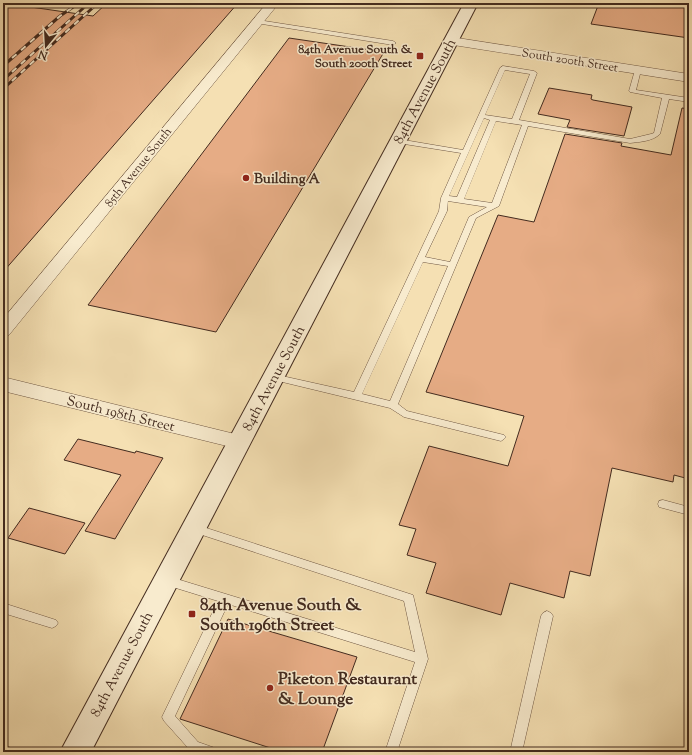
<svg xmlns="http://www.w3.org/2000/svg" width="692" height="755" font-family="'Sorts Mill Goudy',serif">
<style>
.building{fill:#e6ac85;stroke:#432b1f}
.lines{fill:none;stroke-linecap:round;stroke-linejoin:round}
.lane-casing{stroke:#705844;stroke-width:1}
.street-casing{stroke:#705844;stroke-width:1}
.secondary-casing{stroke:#432b1f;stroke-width:2}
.lane{fill:#f8ebce;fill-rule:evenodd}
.street{fill:#f8ebce;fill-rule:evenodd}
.secondary{fill:#f8ebce;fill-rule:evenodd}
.rail-casing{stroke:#432b1f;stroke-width:3}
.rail{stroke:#f8ebce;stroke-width:2;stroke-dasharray:6;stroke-linecap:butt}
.poi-dot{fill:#8f2418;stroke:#f8ebce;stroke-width:1.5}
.labels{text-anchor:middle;stroke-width:3;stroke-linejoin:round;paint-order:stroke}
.far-poi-label{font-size:12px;font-weight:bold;fill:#432b1f;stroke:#f8ebce;text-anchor:end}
.far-street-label{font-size:12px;fill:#432b1f;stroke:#f8ebce}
.street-label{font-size:14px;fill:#432b1f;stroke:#f8ebce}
.poi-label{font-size:14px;font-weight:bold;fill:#432b1f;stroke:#f8ebce;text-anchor:start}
.near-poi-label{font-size:17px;font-weight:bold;fill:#432b1f;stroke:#f8ebce;text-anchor:start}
</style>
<rect width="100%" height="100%" fill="#f5e0b3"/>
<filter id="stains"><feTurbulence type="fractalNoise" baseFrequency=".005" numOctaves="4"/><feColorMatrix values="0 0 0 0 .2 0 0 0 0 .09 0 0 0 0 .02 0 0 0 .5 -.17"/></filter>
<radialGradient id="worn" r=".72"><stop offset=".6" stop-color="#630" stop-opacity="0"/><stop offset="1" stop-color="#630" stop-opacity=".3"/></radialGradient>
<!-- building -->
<g class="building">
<polygon points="3,3 93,16 107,3 238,3 3,272"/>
<polygon points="599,3 689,3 689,38 591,24"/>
<polygon points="289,38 384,52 216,332 88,305"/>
<polygon points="549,88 592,95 591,99 593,100 632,107 624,136 567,127 570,120 538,114"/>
<polygon points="682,108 689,109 689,479 674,475 673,482 612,468 590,576 570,571 564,598 510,583 501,615 426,593 436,563 407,555 416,529 399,525 429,446 508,466 524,416 426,392 498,215 534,222 565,134 622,143 621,146 671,155"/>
<polygon points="78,439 135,453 136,451 163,458 115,539 85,531 121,475 64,460"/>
<polygon points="29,508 85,523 65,554 8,538"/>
<polygon points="228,619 357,657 322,752 283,752 180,719"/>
</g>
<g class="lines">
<!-- lane casing -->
<g class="lane-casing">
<g id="lane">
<polygon points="258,20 393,41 396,43 393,45 256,23 255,22"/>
<path d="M503 66 534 71 537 73 519 120 630 139 651 134 654 133 662 98 630 92 629 91 635 70 638 68 641 70 636 90 689 98V102L669 99 660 134C653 141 640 142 630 143L528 126 499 206 476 218 398 404 407 411 504 435 506 437 504 439 501 441 404 417 390 408 270 379 269 377 273 374 354 392 439 211 441 198 461 153 398 143 395 141 398 139 463 150 500 68ZM505 70 530 74 512 119 485 115ZM484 118 490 120 457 197 449 196ZM496 121 522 125 492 203 464 199ZM448 201 487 207 469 217 450 262 425 257 447 211ZM423 262 448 266 390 401 362 394Z"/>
<polygon points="663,500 689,507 689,515 659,507 658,504 659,501"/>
<polygon points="194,524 413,595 428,659 397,752 385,752 415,662 228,604 175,716 198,742 215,748 217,752 195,752 190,750 164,721 162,717 218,601 163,584 162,581 163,578 167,576 415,652 404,601 190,531 189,528 190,525"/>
<polygon points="3,603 56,620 58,623 56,626 52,628 3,613"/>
<polygon points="547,611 551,613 553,616 522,752 510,752 541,616 543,613"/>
<polygon points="3,744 11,748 13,752 3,752"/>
</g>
</g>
<!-- street casing -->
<g class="street-casing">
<g id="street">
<polygon points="267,3 279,3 9,335 3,337 3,319"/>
<polygon points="451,37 689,74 689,82 447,44 445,41 447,38"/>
<polygon points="3,377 239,435 246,437 249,442 246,447 239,449 3,391"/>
</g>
</g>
<!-- secondary casing -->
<g class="secondary-casing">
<polygon id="secondary" points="464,3 478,3 91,752 60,752"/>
</g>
<!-- lane -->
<use href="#lane" class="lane"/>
<!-- street -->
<use href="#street" class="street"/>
<!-- secondary -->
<use href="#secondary" class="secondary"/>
<!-- rail casing -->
<g class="rail-casing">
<g id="rail">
<polyline points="3,66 60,16 79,3"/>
<polyline points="3,80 89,3"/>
<polyline points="3,89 98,3"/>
</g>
</g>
<!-- rail -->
<use href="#rail" class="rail"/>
</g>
<!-- markers -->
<g class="poi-dot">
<rect x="416" y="52" width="8" height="8" rx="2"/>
<circle cx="246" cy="178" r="4"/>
<rect x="188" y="610" width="8" height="8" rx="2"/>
<circle cx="270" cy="688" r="4"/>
</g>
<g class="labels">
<!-- far-poi labels -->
<g class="far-poi-label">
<text x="412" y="53">84th Avenue South &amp;<tspan x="412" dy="14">South 200th Street</tspan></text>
</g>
<!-- far-street labels -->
<g class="far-street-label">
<text transform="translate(570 60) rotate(9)" y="4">South 200th Street</text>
<text transform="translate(138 167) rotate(-51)" y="4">85th Avenue South</text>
</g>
<!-- street labels -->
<g class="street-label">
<text transform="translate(424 91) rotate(-62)" y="5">84th Avenue South</text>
<text transform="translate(273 378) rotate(-62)" y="5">84th Avenue South</text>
<text transform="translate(121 413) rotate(14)" y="5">South 198th Street</text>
<text transform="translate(121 664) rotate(-62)" y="5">84th Avenue South</text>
</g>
<!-- poi labels -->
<g class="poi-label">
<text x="254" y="183">Building A</text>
</g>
<!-- near-poi labels -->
<g class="near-poi-label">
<text x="200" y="610">84th Avenue South &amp;<tspan x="200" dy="20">South 196th Street</tspan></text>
<text x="278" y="684">Piketon Restaurant<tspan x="278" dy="20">&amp; Lounge</tspan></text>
</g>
</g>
<!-- margin -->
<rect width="692" height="755" fill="none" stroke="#f5e0b3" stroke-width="16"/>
<rect x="4" y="4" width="684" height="747" fill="none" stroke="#432b1f" stroke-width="2"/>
<rect x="8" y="8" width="676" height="739" fill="none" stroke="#432b1f"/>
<!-- north arrow -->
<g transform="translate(46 46) rotate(198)" stroke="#f8ebce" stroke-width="3" paint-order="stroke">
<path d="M0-3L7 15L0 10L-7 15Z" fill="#432b1f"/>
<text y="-6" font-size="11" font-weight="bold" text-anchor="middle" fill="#432b1f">N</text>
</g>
<rect width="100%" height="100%" filter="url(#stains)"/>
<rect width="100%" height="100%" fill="url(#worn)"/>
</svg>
